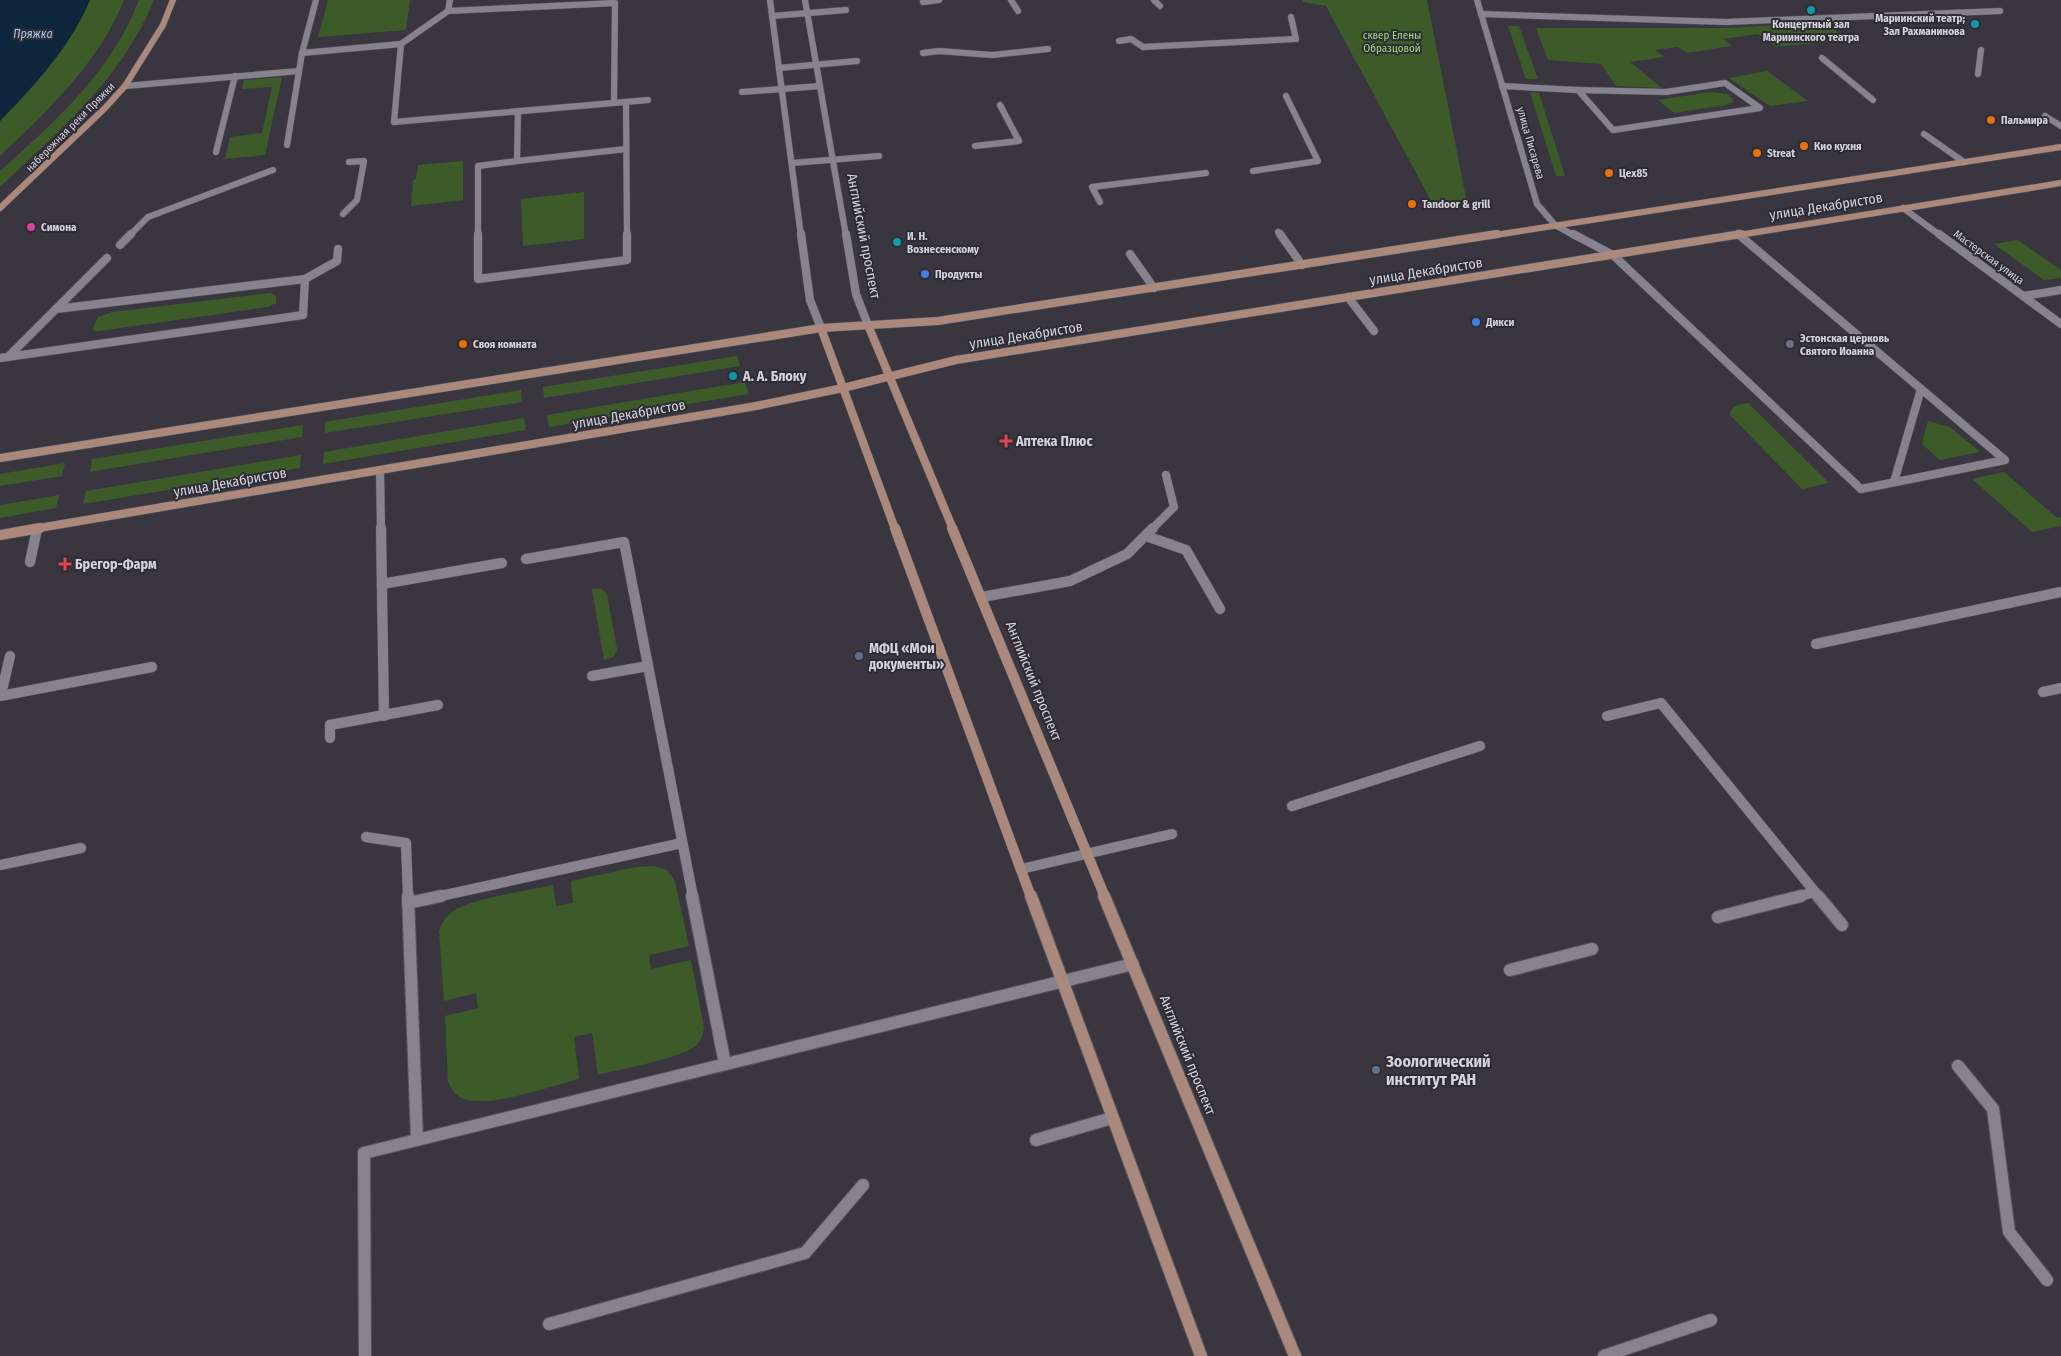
<svg xmlns="http://www.w3.org/2000/svg" width="2061" height="1356" font-family="'Fira Sans Condensed',sans-serif">
<style>
.green{fill:#3c5b29}
.water{fill:#0e263b}
.lines{fill:none;stroke-linecap:round;stroke-linejoin:round}
.service-far3-casing{stroke:#56555d;stroke-width:7}
.service-far2-casing{stroke:#56555d;stroke-width:9}
.service-far1-casing{stroke:#56555d;stroke-width:11}
.service-casing{stroke:#56555d;stroke-width:14}
.minor-far1-casing{stroke:#56555d;stroke-width:7}
.minor-casing{stroke:#56555d;stroke-width:9}
.tertiary-far1-casing{stroke:#56555d;stroke-width:7}
.tertiary-casing{stroke:#56555d;stroke-width:9}
.secondary-far3-casing{stroke:#56555d;stroke-width:7}
.secondary-far2-casing{stroke:#56555d;stroke-width:9}
.secondary-far1-casing{stroke:#56555d;stroke-width:11}
.secondary-casing{stroke:#56555d;stroke-width:14}
.service-far3{stroke:#86838f;stroke-width:6}
.service-far2{stroke:#86838f;stroke-width:8}
.service-far1{stroke:#86838f;stroke-width:10}
.service{stroke:#86838f;stroke-width:12}
.minor-far1{stroke:#86838f;stroke-width:6}
.minor{stroke:#86838f;stroke-width:8}
.tertiary-far1{stroke:#86838f;stroke-width:6}
.tertiary{stroke:#86838f;stroke-width:8}
.secondary-far3{stroke:#aa887c;stroke-width:6}
.secondary-far2{stroke:#aa887c;stroke-width:8}
.secondary-far1{stroke:#aa887c;stroke-width:10}
.secondary{stroke:#aa887c;stroke-width:12}
.culture-dot{fill:#0f9aa8;stroke:#2e2c36;stroke-width:2}
.food-dot{fill:#e8710a;stroke:#2e2c36;stroke-width:2}
.hotel-dot{fill:#d1479c;stroke:#2e2c36;stroke-width:2}
.shop-dot{fill:#3f7fe0;stroke:#2e2c36;stroke-width:2}
.worship-dot{fill:#6b7280;stroke:#2e2c36;stroke-width:2}
.health-dot{fill:#e0444e;stroke:#2e2c36;stroke-width:2}
.service-dot{fill:#5c6f8a;stroke:#2e2c36;stroke-width:2}
.labels{text-anchor:middle;stroke-width:4;stroke-linejoin:round;paint-order:stroke}
.far-poi-label{font-size:11px;font-weight:bold;fill:#d5d4da;stroke:#2e2c36;text-anchor:start}
.far-park-label{font-size:11px;fill:#9ee075;stroke:#2e2c36}
.far-street-label{font-size:11px;fill:#d5d4da;stroke:#2e2c36}
.far-water-label{font-size:12px;font-style:italic;fill:#a6caec;stroke:#2e2c36}
.street-label{font-size:14px;fill:#d5d4da;stroke:#2e2c36}
.poi-label{font-size:14px;font-weight:bold;fill:#d5d4da;stroke:#2e2c36;text-anchor:start}
.near-poi-label{font-size:16px;font-weight:bold;fill:#d5d4da;stroke:#2e2c36;text-anchor:start}
</style>
<rect width="100%" height="100%" fill="#393640"/>
<!-- green -->
<g class="green">
<path d="M90 0H124C98 64 49 109 0 156V121C35 85 70 47 90 0Z"/>
<path d="M139 0H154C122 79 60 130 0 187V171C55 122 112 71 139 0Z"/>
<polygon points="328,0 410,0 406,30 318,37"/>
<polygon points="1302,0 1427,0 1467,203 1435,208 1326,6 1303,2"/>
<polygon points="1827,22 1846,40 1776,47 1758,34 1723,39 1732,46 1687,53 1678,47 1655,50 1664,57 1630,62 1662,88 1616,86 1601,64 1548,60 1536,28 1728,28"/>
<polygon points="1508,26 1519,26 1538,79 1526,79"/>
<polygon points="1767,71 1808,101 1770,106 1729,78"/>
<polygon points="282,77 265,155 225,159 230,137 262,133 272,87 242,89 244,80"/>
<polygon points="1530,92 1539,93 1565,176 1556,176"/>
<polygon points="1710,92 1727,94 1733,99 1733,102 1726,105 1674,113 1658,100"/>
<polygon points="463,161 463,200 411,206 413,180 416,179 418,165"/>
<polygon points="584,192 584,239 523,246 521,199"/>
<polygon points="2018,240 2061,270 2061,278 2044,280 1994,244"/>
<polygon points="270,293 276,296 276,303 268,307 99,331 94,331 93,328 98,317 112,312"/>
<polygon points="737,356 740,366 544,398 543,387"/>
<polygon points="745,382 749,394 549,427 547,415"/>
<polygon points="521,390 522,402 325,433 325,422"/>
<path d="M1748 403 1829 483 1802 489 1730 415C1731 405 1739 404 1748 403Z"/>
<polygon points="524,418 526,430 323,464 324,452"/>
<polygon points="1928,421 1950,427 1980,452 1940,460 1922,444"/>
<polygon points="303,425 302,437 90,472 92,459"/>
<polygon points="301,455 300,468 83,504 86,491"/>
<polygon points="65,463 62,476 0,486 0,474"/>
<polygon points="2004,472 2057,518 2061,517 2061,526 2032,532 1972,479"/>
<polygon points="59,495 56,508 0,518 0,505"/>
<polygon points="592,589 602,589 607,594 617,649 614,657 604,660"/>
<path d="M654 866 667 870 675 881 689 946 649 955 651 969 691 960 704 1027C703 1035 701 1042 694 1047 677 1059 621 1069 598 1075L592 1033 574 1037 579 1079C551 1086 490 1108 464 1099 455 1096 452 1089 448 1082L445 1016 478 1008 476 993 444 1001 439 931C442 923 445 917 452 912 471 898 528 891 553 885L556 906 573 903 571 881 635 867Z"/>
</g>
<!-- water -->
<path class="water" d="M0 0H90C70 47 35 85 0 121Z"/>
<g class="lines">
<!-- service-far3 casing -->
<g class="service-far3-casing">
<g id="service-far3">
<polyline points="450,0 448,11 615,3 614,103"/>
<polyline points="1011,0 1018,11"/>
<polyline points="1154,0 1160,6"/>
<polyline points="923,2 939,0"/>
<polyline points="1481,14 1726,22 2000,11"/>
<polyline points="772,16 846,10"/>
<polyline points="1119,41 1131,39 1143,47 1296,39 1291,17"/>
<polyline points="401,44 394,122 648,100"/>
<polyline points="302,53 401,44 448,11"/>
<polyline points="923,53 939,51 992,55 1048,49"/>
<polyline points="1822,58 1873,100"/>
<polyline points="779,68 857,61"/>
<polyline points="1978,74 1981,50"/>
<polygon points="1725,83 1760,108 1613,130 1578,90 1666,92"/>
<polyline points="125,86 299,71"/>
<polyline points="1502,86 1578,90"/>
<polyline points="742,92 820,86"/>
<polyline points="626,102 627,236"/>
<polyline points="518,111 517,161 626,149"/>
<polyline points="2045,116 2061,126"/>
<polyline points="1924,134 1964,162"/>
<polyline points="287,145 302,53 316,0"/>
<polyline points="975,146 1019,141 1000,105"/>
<polyline points="216,152 235,76"/>
<polyline points="792,163 879,156"/>
<polyline points="1253,171 1318,161 1286,96"/>
<polyline points="1100,202 1092,187 1206,173"/>
<polyline points="343,214 357,200 364,161 349,162"/>
<polyline points="1278,232 1281,236"/>
<polyline points="1738,234 1740,236"/>
<polyline points="129,236 148,217 273,170"/>
<polyline points="478,236 478,166 517,161"/>
</g>
</g>
<!-- service-far2 casing -->
<g class="service-far2-casing">
<g id="service-far2">
<polyline points="478,234 478,279 627,260 627,234"/>
<polyline points="1280,234 1302,265"/>
<polyline points="120,245 131,234"/>
<polyline points="1130,254 1154,288"/>
<polyline points="1613,255 1861,489 2005,460 1738,234"/>
<polyline points="2024,296 2061,290"/>
<polyline points="1348,297 1374,331"/>
<polyline points="56,309 305,279"/>
<polyline points="8,357 107,258"/>
<polyline points="0,358 303,315 305,279 337,261 338,249"/>
<polyline points="380,471 381,529"/>
<polyline points="1894,482 1921,389"/>
<polyline points="1152,529 1174,507 1166,475"/>
</g>
</g>
<!-- service-far1 casing -->
<g class="service-far1-casing">
<g id="service-far1">
<polyline points="381,528 384,716"/>
<polyline points="1146,536 1186,550 1220,609"/>
<polyline points="526,559 624,542 693,897"/>
<polyline points="30,562 37,529"/>
<polyline points="382,584 502,563"/>
<polyline points="982,597 1070,581 1127,554 1153,528"/>
<polyline points="1816,644 2061,592"/>
<polyline points="592,676 648,666"/>
<polyline points="2043,692 2061,688"/>
<polyline points="1,695 10,656"/>
<polyline points="0,696 152,667"/>
<polyline points="1607,716 1661,703 1819,897"/>
<polyline points="330,738 330,725 438,705"/>
<polyline points="1292,806 1480,746"/>
<polyline points="366,837 406,843 408,897"/>
<polyline points="0,865 81,848"/>
<polyline points="1021,869 1172,834"/>
<polyline points="436,897 682,843"/>
<polyline points="1796,897 1815,892"/>
</g>
</g>
<!-- service casing -->
<g class="service-casing">
<g id="service">
<polyline points="408,896 417,1140"/>
<polyline points="692,896 725,1064"/>
<polyline points="1818,896 1842,925"/>
<polyline points="408,903 441,896"/>
<polyline points="1718,917 1801,896"/>
<polyline points="1510,970 1592,949"/>
<polyline points="1958,1066 1993,1109 2009,1232 2047,1280"/>
<polyline points="1036,1140 1112,1118"/>
<polyline points="549,1324 805,1253 863,1185"/>
<polyline points="365,1356 364,1153 1133,964"/>
<polyline points="1604,1356 1711,1320"/>
</g>
</g>
<!-- minor-far1 casing -->
<g class="minor-far1-casing">
<g id="minor-far1">
<polyline points="770,0 801,236"/>
<polyline points="805,0 846,236"/>
<polyline points="1903,208 1941,236"/>
</g>
</g>
<!-- minor casing -->
<g class="minor-casing">
<g id="minor">
<polyline points="801,234 810,300 821,328"/>
<polyline points="846,234 856,294 868,325"/>
<polyline points="1939,234 2061,324"/>
</g>
</g>
<!-- tertiary-far1 casing -->
<g class="tertiary-far1-casing">
<polyline id="tertiary-far1" points="1477,0 1537,204 1555,225 1575,236"/>
</g>
<!-- tertiary casing -->
<g class="tertiary-casing">
<polyline id="tertiary" points="1573,234 1613,255"/>
</g>
<!-- secondary-far3 casing -->
<g class="secondary-far3-casing">
<g id="secondary-far3">
<polyline points="0,208 104,109 125,86 163,25 173,0"/>
<polyline points="1489,236 2061,147"/>
<polyline points="1733,236 2061,183"/>
</g>
</g>
<!-- secondary-far2 casing -->
<g class="secondary-far2-casing">
<g id="secondary-far2">
<polyline points="868,325 953,529"/>
<polyline points="821,328 895,529"/>
<polyline points="0,458 821,328 938,321 1497,234"/>
<polyline points="33,529 756,406 843,388 956,360 1741,234"/>
</g>
</g>
<!-- secondary-far1 casing -->
<g class="secondary-far1-casing">
<g id="secondary-far1">
<polyline points="895,528 1031,897"/>
<polyline points="952,528 1105,897"/>
<polyline points="0,535 40,528"/>
</g>
</g>
<!-- secondary casing -->
<g class="secondary-casing">
<g id="secondary">
<polyline points="1031,896 1201,1356"/>
<polyline points="1104,896 1295,1356"/>
</g>
</g>
<!-- service-far3 -->
<use href="#service-far3" class="service-far3"/>
<!-- service-far2 -->
<use href="#service-far2" class="service-far2"/>
<!-- service-far1 -->
<use href="#service-far1" class="service-far1"/>
<!-- service -->
<use href="#service" class="service"/>
<!-- minor-far1 -->
<use href="#minor-far1" class="minor-far1"/>
<!-- minor -->
<use href="#minor" class="minor"/>
<!-- tertiary-far1 -->
<use href="#tertiary-far1" class="tertiary-far1"/>
<!-- tertiary -->
<use href="#tertiary" class="tertiary"/>
<!-- secondary-far3 -->
<use href="#secondary-far3" class="secondary-far3"/>
<!-- secondary-far2 -->
<use href="#secondary-far2" class="secondary-far2"/>
<!-- secondary-far1 -->
<use href="#secondary-far1" class="secondary-far1"/>
<!-- secondary -->
<use href="#secondary" class="secondary"/>
</g>
<!-- markers -->
<g class="culture-dot">
<circle cx="1811" cy="10" r="5"/>
<circle cx="1975" cy="24" r="5"/>
<circle cx="897" cy="242" r="5"/>
<circle cx="733" cy="376" r="5"/>
</g>
<g class="food-dot">
<circle cx="1991" cy="120" r="5"/>
<circle cx="1804" cy="146" r="5"/>
<circle cx="1757" cy="153" r="5"/>
<circle cx="1609" cy="173" r="5"/>
<circle cx="1412" cy="204" r="5"/>
<circle cx="463" cy="344" r="5"/>
</g>
<circle class="hotel-dot" cx="31" cy="227" r="5"/>
<g class="shop-dot">
<circle cx="925" cy="274" r="5"/>
<circle cx="1476" cy="322" r="5"/>
</g>
<circle class="worship-dot" cx="1790" cy="344" r="5"/>
<g class="health-dot">
<path d="M1003.5 433.5h5v5h5v5h-5v5h-5v-5h-5v-5h5z"/>
<path d="M62.5 556.5h5v5h5v5h-5v5h-5v-5h-5v-5h5z"/>
</g>
<g class="service-dot">
<circle cx="859" cy="656" r="5"/>
<circle cx="1376" cy="1070" r="5"/>
</g>
<g class="labels">
<!-- far-poi labels -->
<g class="far-poi-label">
<text x="1965" y="22" text-anchor="end">Мариинский театр;<tspan x="1965" dy="13">Зал Рахманинова</tspan></text>
<text x="1811" y="28" text-anchor="middle">Концертный зал<tspan x="1811" dy="13">Мариинского театра</tspan></text>
<text x="2001" y="124">Пальмира</text>
<text x="1814" y="150">Кио кухня</text>
<text x="1767" y="157">Streat</text>
<text x="1619" y="177">Цех85</text>
<text x="1422" y="208">Tandoor &amp; grill</text>
<text x="41" y="231">Симона</text>
<text x="907" y="240">И. Н.<tspan x="907" dy="13">Вознесенскому</tspan></text>
<text x="935" y="278">Продукты</text>
<text x="1486" y="326">Дикси</text>
<text x="1800" y="342">Эстонская церковь<tspan x="1800" dy="13">Святого Иоанна</tspan></text>
<text x="473" y="348">Своя комната</text>
</g>
<!-- far-park labels -->
<g class="far-park-label">
<text x="1392" y="39">сквер Елены<tspan x="1392" dy="13">Образцовой</tspan></text>
</g>
<!-- far-street labels -->
<g class="far-street-label">
<text transform="translate(70 127) rotate(-45)" y="4">набережная реки Пряжки</text>
<text transform="translate(1531 143) rotate(74)" y="4">улица Писарева</text>
<text transform="translate(1989 257) rotate(36)" y="4">Мастерская улица</text>
</g>
<!-- far-water labels -->
<g class="far-water-label">
<text x="33" y="38">Пряжка</text>
</g>
<!-- street labels -->
<g class="street-label">
<text transform="translate(1826 206) rotate(-9)" y="5">улица Декабристов</text>
<text transform="translate(864 236) rotate(79)" y="5">Английский проспект</text>
<text transform="translate(1426 271) rotate(-9)" y="5">улица Декабристов</text>
<text transform="translate(1026 335) rotate(-9)" y="5">улица Декабристов</text>
<text transform="translate(629 414) rotate(-10)" y="5">улица Декабристов</text>
<text transform="translate(230 482) rotate(-10)" y="5">улица Декабристов</text>
<text transform="translate(1034 681) rotate(68)" y="5">Английский проспект</text>
<text transform="translate(1188 1055) rotate(68)" y="5">Английский проспект</text>
</g>
<!-- poi labels -->
<g class="poi-label">
<text x="743" y="381">А. А. Блоку</text>
<text x="1016" y="446">Аптека Плюс</text>
<text x="75" y="569">Брегор-Фарм</text>
<text x="869" y="653">МФЦ «Мои<tspan x="869" dy="16">документы»</tspan></text>
</g>
<!-- near-poi labels -->
<g class="near-poi-label">
<text x="1386" y="1067">Зоологический<tspan x="1386" dy="18">институт РАН</tspan></text>
</g>
</g>
</svg>
